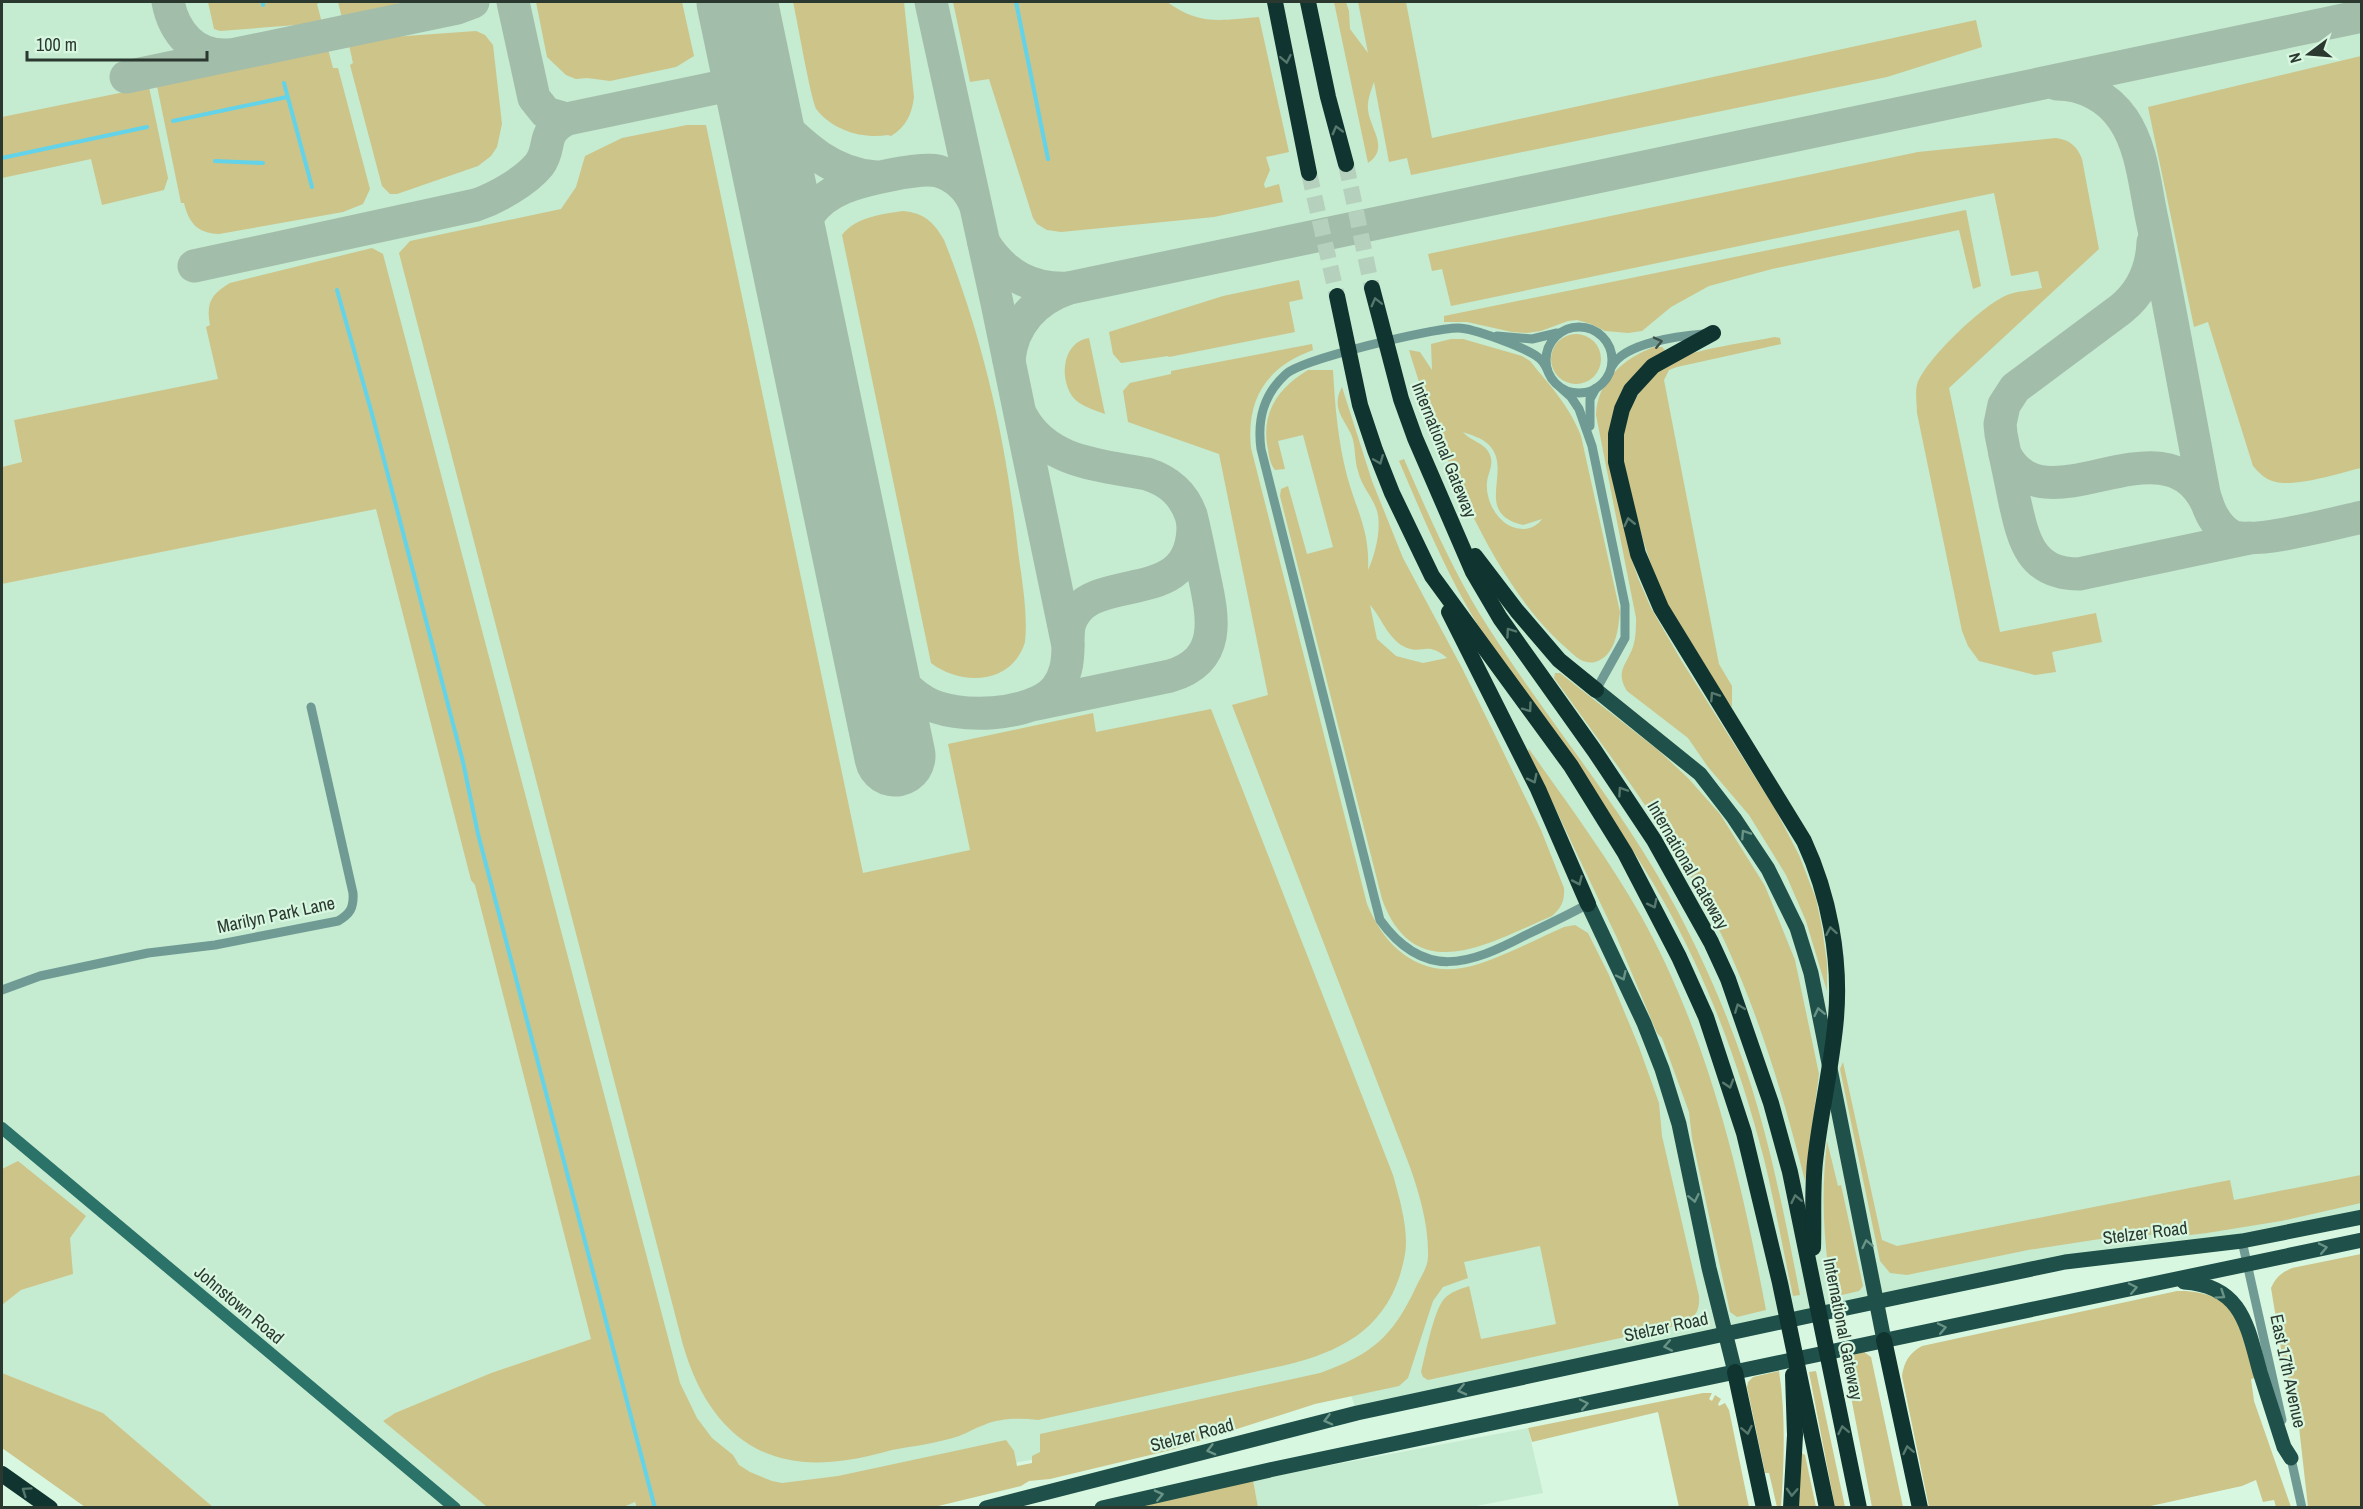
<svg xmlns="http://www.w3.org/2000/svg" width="2363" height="1509" font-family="'Archivo Narrow',sans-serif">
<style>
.built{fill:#c5ebd0}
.green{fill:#cdc489;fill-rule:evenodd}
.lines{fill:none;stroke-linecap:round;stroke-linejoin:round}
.stream{stroke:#62d3e8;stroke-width:4}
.taxiway{stroke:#a3bdab;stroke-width:33}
.runway{stroke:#a3bdab;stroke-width:81}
.highway-tunnel{stroke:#b5d1bd;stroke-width:16;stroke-dasharray:16 8;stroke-linecap:butt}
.street{stroke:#709b94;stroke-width:9}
.secondary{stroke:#2b7269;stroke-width:12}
.primary{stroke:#1f5049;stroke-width:15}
.highway{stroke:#10342f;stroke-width:16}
.oneway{stroke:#56786d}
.oneway2{stroke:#3c5148}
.oneway3{stroke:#699386}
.labels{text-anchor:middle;stroke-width:4.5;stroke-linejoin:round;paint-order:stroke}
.street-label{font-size:18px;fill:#2b382f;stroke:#d7f7e1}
</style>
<rect width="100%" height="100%" fill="#d7f7e1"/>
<!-- built -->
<g class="built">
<polygon points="2,2 2361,2 2361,1210 2280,1234 2065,1262 1357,1413 1349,1389 1086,1451 959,1472 823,1507 621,1507 635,1502 591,1339 491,1373 395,1413 383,1421 487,1507 213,1507 103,1413 2,1373 2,1305 21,1290 73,1274 19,1162 2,1169 2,584 376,508 96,404 14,420 22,463 2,467"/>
<polygon points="1528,1428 1543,1493 1471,1507 1258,1508 1253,1480"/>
</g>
<!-- green -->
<g class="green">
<polygon points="208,2 320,2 317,4 322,23 220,31 214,29"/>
<polygon points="338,2 402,2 378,10 342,18"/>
<polygon points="536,2 682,2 694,56 676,67 610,81 587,78 576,79 566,75 547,57"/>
<path d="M793 2H904L914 97C912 114 906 127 891 136L888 135C863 139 834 131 817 110 811 102 797 18 793 2Z"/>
<path d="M953 2H1167C1200 26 1221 20 1259 17L1289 152 1266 157 1270 170 1264 184 1265 188 1279 184 1283 202 1214 217 1061 232 1047 230 1037 224 1033 218 989 79 970 82Z"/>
<path d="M1334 2H1346L1349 11 1350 29 1368 53 1358 2H1406L1432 138 1976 20 1982 47 1887 77 1411 175 1407 158 1389 162 1374 82C1371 91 1367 100 1368 110 1370 129 1390 148 1368 163Z"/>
<polygon points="476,31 485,35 493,45 502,124 497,147 491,156 478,166 397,194 390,194 382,186 350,65 353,63 349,45 378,38"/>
<path d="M328 49 333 68H338L370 189 363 204 343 212 219 234C197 233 189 223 184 203H181L157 86Z"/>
<path d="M2361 56V468C2339 473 2297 487 2276 482 2266 480 2259 473 2253 466L2208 322 2194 327 2148 107Z"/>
<polygon points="149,87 168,178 164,190 102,205 91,159 2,178 2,117"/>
<path d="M687 125H706L863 873 970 850 948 744 1093 713 1096 732 1211 709 1393 1175C1399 1197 1406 1220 1406 1243 1406 1254 1403 1264 1400 1275 1382 1331 1339 1352 1286 1365L1038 1420C1020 1418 1000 1418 984 1425 975 1428 967 1433 959 1436 938 1443 914 1446 892 1450 877 1454 862 1458 847 1460 758 1474 707 1427 683 1345L399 253 410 241 561 209 576 187 585 156 622 138Z"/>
<path d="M2056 138C2070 140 2077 146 2082 159L2099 249 1949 388 2000 632 2096 613 2102 642 2052 652 2056 672 2035 675 1979 661 1968 646 1962 631 1917 413C1917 404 1915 393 1917 385 1924 361 1982 306 2005 296 2016 291 2030 291 2042 288L2038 271 2011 276 1994 193 1451 306 1442 269 1432 271 1428 254 1918 152Z"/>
<polygon points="1966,210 1981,286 1973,289 1959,230 1772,269 1709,286 1671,307 1642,331 1628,333 1605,331 1591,324 1577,320 1568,321 1541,331 1527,333 1512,332 1467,322 1444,322 1444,316"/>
<path d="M903 211C924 213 934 222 944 240 984 340 1007 445 1018 551 1022 581 1028 613 1025 642 1012 685 961 686 931 663L842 235C856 217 882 214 903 211Z"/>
<path d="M372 248 383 254 680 1383 697 1418 712 1438 733 1455 739 1465 750 1472 772 1481 782 1483 838 1476 1006 1440 1014 1451 1017 1466 1032 1463V1456L1040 1452V1434L1320 1373C1372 1354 1392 1338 1416 1287 1420 1278 1428 1267 1428 1257 1429 1226 1420 1196 1410 1167L1232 705 1268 695 1219 454 1128 422 1123 391 1130 383 1171 374V371L1312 344 1313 350C1267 367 1246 398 1251 448L1367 904C1383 944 1416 976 1462 968 1490 964 1536 939 1564 927L1575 925 1588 933 1609 975 1639 1047 1659 1103 1662 1136 1699 1296C1700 1310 1696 1316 1685 1324L1428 1380 1423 1377 1421 1372C1425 1356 1434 1310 1444 1299 1450 1292 1461 1289 1469 1286L1481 1339 1556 1324 1540 1246 1464 1262 1468 1278 1443 1287 1433 1301 1408 1378 1399 1386 1315 1404 1171 1450 1050 1479 1029 1481 1021 1486 930 1508H637L635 1502 621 1508 487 1507 383 1421 395 1413 491 1373 591 1339 475 885 471 880 376 509 2 584V467L22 462 14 420 218 379 206 327 210 325C206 303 211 294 230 283Z"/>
<polygon points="1299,280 1303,299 1289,302 1295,332 1169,357 1168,356 1121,363 1113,354 1109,332 1223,296"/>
<circle cx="1576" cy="359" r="25"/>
<path d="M1775 337 1780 338 1781 344 1677 367 1669 370 1664 380 1719 664 1732 686V707L1725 699C1709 674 1690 648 1676 622 1655 583 1642 540 1632 497 1627 478 1621 459 1622 439 1625 409 1646 376 1673 361 1697 348 1746 343 1775 337Z"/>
<path d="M1089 338 1105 414C1095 410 1079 406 1072 396 1059 376 1063 342 1089 338Z"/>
<path d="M1451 339H1463L1522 356 1530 361C1550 386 1569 405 1581 436L1620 612C1618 630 1616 656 1595 662 1582 665 1573 654 1564 646 1490 581 1437 443 1409 350L1420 352 1432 370 1431 344ZM1463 432C1471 435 1482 438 1488 444 1515 469 1471 513 1523 525L1542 519C1538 525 1531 529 1523 529 1500 529 1485 502 1487 482 1488 473 1494 465 1490 455 1486 443 1470 441 1463 432Z"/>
<path d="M1654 347H1662L1665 350 1664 354 1614 413 1629 551 1638 578 1651 608 1681 660 1775 809 1799 855 1816 899 1822 928 1827 963V991L1806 921 1786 875 1749 815 1708 767 1688 738 1627 691C1615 671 1626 666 1633 647 1636 637 1636 628 1636 618L1596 415C1597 381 1624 358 1654 347Z"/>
<path d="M1308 370H1333C1335 406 1338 441 1347 476 1357 512 1370 531 1368 570 1375 555 1383 526 1376 508 1371 495 1361 485 1358 471 1354 459 1356 445 1351 434 1343 418 1331 407 1342 387L1372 481 1403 558 1462 668 1496 737 1541 830 1564 888C1565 901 1561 908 1552 916 1491 942 1415 990 1382 899L1280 496 1281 489 1288 486 1307 554 1333 547 1303 435 1278 441 1285 469 1275 470C1269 463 1269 453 1267 444 1262 410 1280 387 1308 370ZM1370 605C1382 618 1388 640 1407 648 1423 654 1427 641 1447 658L1423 663 1396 656 1377 639Z"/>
<path d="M1404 459C1429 516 1454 574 1488 627 1548 722 1623 808 1676 908 1710 972 1739 1041 1759 1112 1776 1172 1788 1233 1800 1295L1793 1296C1783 1250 1775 1204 1764 1159 1741 1070 1709 982 1664 902 1612 809 1543 727 1486 638 1450 582 1425 522 1399 461Z"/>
<path d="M1555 673H1560L1658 750 1688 778 1720 814 1765 886 1795 960 1819 1074 1805 1181C1778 1075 1745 967 1688 872 1648 805 1600 742 1554 678Z"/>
<path d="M1529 749C1568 804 1608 858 1641 916 1709 1038 1740 1174 1766 1310L1737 1317 1730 1312 1692 1138 1689 1112 1662 1038 1657 1033 1617 938 1528 751Z"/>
<polygon points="1843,1062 1882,1240 1897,1246 2230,1180 2234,1200 2361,1175 2361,1203 2281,1221 2207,1233 2182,1236 2159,1234 2100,1239 2028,1250 1907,1275 1890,1273 1880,1261 1840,1069"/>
<path d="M1827 1141 1838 1186 1841 1185 1863 1286 1859 1291 1833 1297C1823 1242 1821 1196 1827 1141Z"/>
<polygon points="18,1161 86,1216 70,1238 73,1274 21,1290 2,1305 2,1169"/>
<path d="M2361 1254V1507H2308L2296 1400 2284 1367 2271 1288C2276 1277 2281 1273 2292 1268Z"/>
<path d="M2177 1291C2203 1290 2227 1298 2242 1322 2249 1335 2252 1363 2255 1378L2251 1379 2254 1401 2291 1507H2276L2274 1500 2263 1502 2256 1480 2242 1486 2146 1507H1929L1902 1376C1904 1362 1909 1353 1922 1346Z"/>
<polygon points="1864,1352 1871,1357 1903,1507 1872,1507 1845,1365 1850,1364 1844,1361 1844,1357"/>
<path d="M1779 1371C1786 1416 1784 1463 1781 1507H1777L1769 1473H1765L1763 1463 1747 1387 1748 1382 1753 1377Z"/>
<polygon points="1816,1371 1845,1507 1835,1507 1809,1372"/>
<polygon points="2,1373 103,1413 213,1507 85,1507 2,1448"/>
<polygon points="1703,1393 1712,1393 1709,1399 1712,1401 1715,1395 1721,1399 1718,1404 1719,1406 1725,1403 1729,1410 1749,1507 1679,1507 1658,1412 1532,1442 1528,1428"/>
<polygon points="1800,1452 1805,1455 1816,1507 1799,1508"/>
<polygon points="1253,1480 1258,1507 1127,1508"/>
</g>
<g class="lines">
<!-- stream -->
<g class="stream">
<polyline points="263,2 263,5"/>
<polyline points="1016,2 1048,159"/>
<polyline points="284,83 312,187"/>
<polyline points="173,121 287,97"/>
<polyline points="2,158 147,127"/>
<polyline points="215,161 263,163"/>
<polyline points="337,290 372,414 463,762 478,834 655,1508"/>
</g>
<!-- taxiway -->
<g class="taxiway">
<path d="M168 2C174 32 194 57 228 55"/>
<polyline points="513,2 534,98 546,113 567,119"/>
<polyline points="747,50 762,87 774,111"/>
<polyline points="126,77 457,8 473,2"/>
<path d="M2057 84C2083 84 2108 97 2123 119 2143 148 2145 189 2153 224 2171 313 2187 403 2204 493 2208 509 2215 526 2230 535 2250 546 2336 523 2362 517"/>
<path d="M726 86 738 87 746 92C787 126 818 173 876 177"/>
<path d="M2153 242C2152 269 2142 292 2121 309L2015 388 2004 405 2000 424 2001 434C2005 455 2010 477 2014 498 2023 538 2029 574 2079 574L2249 538"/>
<path d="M984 243C1004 275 1032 290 1069 288L2362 16"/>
<path d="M194 266 476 205C496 198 525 182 539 165 553 147 539 134 567 119L715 88"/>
<path d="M793 269C794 248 797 230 810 213 818 202 831 193 843 188 861 180 920 167 938 171 955 176 968 188 975 204"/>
<path d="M1009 360C1012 324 1036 299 1069 288"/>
<path d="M1022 417C1047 463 1100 465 1147 474 1169 481 1183 493 1191 515 1196 535 1200 555 1204 575 1213 617 1223 660 1170 676L1036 704"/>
<path d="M2005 454C2046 533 2162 413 2207 503"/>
<path d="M870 637C885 663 898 686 925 702 956 720 1032 717 1056 689 1066 676 1068 662 1068 646L997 303 931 2"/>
<path d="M1068 645C1068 639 1068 632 1069 626 1085 565 1194 614 1193 525"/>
</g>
<!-- runway -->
<polyline class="runway" points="737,2 895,756"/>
<!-- highway-tunnel -->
<g class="highway-tunnel">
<polyline points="1346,164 1372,288"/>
<polyline points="1309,173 1337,296"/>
</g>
<!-- street -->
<g class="street">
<circle cx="1579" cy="360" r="33"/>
<polyline points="1497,336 1532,339 1557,333"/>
<path d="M1612 366C1625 343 1678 336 1703 334"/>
<path d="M1547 369C1545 365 1543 361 1539 358 1527 348 1473 328 1458 328 1432 328 1303 359 1286 374 1263 395 1257 420 1261 449L1380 920C1424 981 1469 965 1526 935 1547 925 1568 915 1588 904"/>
<polyline points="1562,389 1571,397 1579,409 1592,446 1625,605 1625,638 1596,690"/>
<polyline points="1590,426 1590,399 1596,388"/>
<path d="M2 990 40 976 148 953 215 945 338 921C350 914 354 908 353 893L311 707"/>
<polyline points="2242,1241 2282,1420"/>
<polyline points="2290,1454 2302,1508"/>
</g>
<!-- secondary -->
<polyline class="secondary" points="2,1128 455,1508"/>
<!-- primary -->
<g class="primary">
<polyline points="1596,690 1700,774 1734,818 1768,869 1797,928 1811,973 1884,1340"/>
<polyline points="1588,904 1644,1023 1662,1069 1679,1124 1709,1268 1735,1372"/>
<path d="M2184 1282C2242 1286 2247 1325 2260 1372 2268 1397 2276 1422 2284 1447L2291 1458"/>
<polyline points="986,1508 1357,1413 1804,1317 2065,1262 2242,1241 2362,1217"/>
<polyline points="1102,1508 1274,1469 2362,1240"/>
</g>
<!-- highway -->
<g class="highway">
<polyline points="1275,2 1309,173"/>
<polyline points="1308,2 1328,97 1346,164"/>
<polyline points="1372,288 1401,399 1415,438 1473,572 1500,618 1594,750 1654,840 1711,942 1728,979 1771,1103 1790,1172 1859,1508"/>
<polyline points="1337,296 1360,405 1375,450 1392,493 1432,576 1571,766 1625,853 1679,957 1706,1017 1744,1133 1780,1283 1827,1508"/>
<path d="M1713 333 1653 366 1631 390 1622 409 1616 434V462L1638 554 1661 608 1804 841C1829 895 1841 958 1836 1018 1832 1066 1820 1114 1815 1162 1812 1191 1814 1220 1813 1248"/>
<polyline points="1475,556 1517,611 1559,660 1596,690"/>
<polyline points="1449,612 1538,789 1588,904"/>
<polyline points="1884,1340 1920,1508"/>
<polyline points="1735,1372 1764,1508"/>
<polyline points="2,1474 50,1508"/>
<polyline points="1791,1508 1795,1435 1793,1375"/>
</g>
</g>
<!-- one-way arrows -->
<defs><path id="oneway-chevron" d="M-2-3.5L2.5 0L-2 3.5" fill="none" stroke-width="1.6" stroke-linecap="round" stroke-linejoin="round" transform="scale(1.5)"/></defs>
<g class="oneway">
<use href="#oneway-chevron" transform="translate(1286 59) rotate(79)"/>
<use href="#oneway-chevron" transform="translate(1337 130) rotate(-105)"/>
<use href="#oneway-chevron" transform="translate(1376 302) rotate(-104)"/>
<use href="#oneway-chevron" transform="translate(1379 460) rotate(68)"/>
<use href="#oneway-chevron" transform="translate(1629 522) rotate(-103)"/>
<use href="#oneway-chevron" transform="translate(1510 632) rotate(-125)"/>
<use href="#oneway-chevron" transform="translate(1714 696) rotate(-123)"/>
<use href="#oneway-chevron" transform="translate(1528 708) rotate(54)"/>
<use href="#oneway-chevron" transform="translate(1533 779) rotate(63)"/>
<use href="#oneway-chevron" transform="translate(1622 791) rotate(-124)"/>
<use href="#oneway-chevron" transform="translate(1578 881) rotate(66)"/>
<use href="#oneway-chevron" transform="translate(1653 904) rotate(63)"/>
<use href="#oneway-chevron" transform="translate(1831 931) rotate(-100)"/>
<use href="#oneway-chevron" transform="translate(1739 1008) rotate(-111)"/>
<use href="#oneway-chevron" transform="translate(1729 1084) rotate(73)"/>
<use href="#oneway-chevron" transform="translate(1796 1199) rotate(-102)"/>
<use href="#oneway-chevron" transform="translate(1747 1430) rotate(78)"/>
<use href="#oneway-chevron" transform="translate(1843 1430) rotate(-101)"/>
<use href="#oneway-chevron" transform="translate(1908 1450) rotate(-102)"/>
<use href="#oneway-chevron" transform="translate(26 1491) rotate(-145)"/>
<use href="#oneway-chevron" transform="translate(1792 1492) rotate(93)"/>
</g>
<use class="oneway2" href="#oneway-chevron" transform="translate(1658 342) rotate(-13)"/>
<g class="oneway3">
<use href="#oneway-chevron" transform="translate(1745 834) rotate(-123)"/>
<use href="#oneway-chevron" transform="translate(1622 976) rotate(65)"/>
<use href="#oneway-chevron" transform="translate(1819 1012) rotate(-102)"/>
<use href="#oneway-chevron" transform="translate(1694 1198) rotate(78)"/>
<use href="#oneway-chevron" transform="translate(1867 1244) rotate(-102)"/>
<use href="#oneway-chevron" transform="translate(2323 1248) rotate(-12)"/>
<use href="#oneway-chevron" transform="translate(2133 1288) rotate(-12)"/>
<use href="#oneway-chevron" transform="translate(2221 1295) rotate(34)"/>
<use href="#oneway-chevron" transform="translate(1942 1328) rotate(-12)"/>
<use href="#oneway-chevron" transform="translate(1668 1346) rotate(169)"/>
<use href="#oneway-chevron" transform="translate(1462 1390) rotate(167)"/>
<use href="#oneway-chevron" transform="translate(1584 1404) rotate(-12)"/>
<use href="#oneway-chevron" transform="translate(1328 1420) rotate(166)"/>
<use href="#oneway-chevron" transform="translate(1211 1450) rotate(165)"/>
<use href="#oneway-chevron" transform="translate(1159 1495) rotate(-13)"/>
</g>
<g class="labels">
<!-- street labels -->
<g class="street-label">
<text transform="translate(1444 450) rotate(68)" y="6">International Gateway</text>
<text transform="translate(1688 865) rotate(60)" y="6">International Gateway</text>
<text transform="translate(276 915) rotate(-12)" y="6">Marilyn Park Lane</text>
<text transform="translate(2145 1233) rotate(-7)" y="6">Stelzer Road</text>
<text transform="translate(239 1305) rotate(40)" y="6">Johnstown Road</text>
<text transform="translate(1666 1327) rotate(-12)" y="6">Stelzer Road</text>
<text transform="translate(1843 1329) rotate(79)" y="6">International Gateway</text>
<text transform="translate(2288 1371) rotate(78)" y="6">East 17th Avenue</text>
<text transform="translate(1192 1435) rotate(-15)" y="6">Stelzer Road</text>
</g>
</g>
<!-- border -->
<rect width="2363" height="1509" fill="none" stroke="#2b382f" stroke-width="6"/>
<!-- north arrow -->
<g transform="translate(2309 54) rotate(254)" stroke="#d7f7e1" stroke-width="4.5" paint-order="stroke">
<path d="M0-4.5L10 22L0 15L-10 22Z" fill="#2b382f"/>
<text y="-9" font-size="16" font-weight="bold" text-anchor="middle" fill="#2b382f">N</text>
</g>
<!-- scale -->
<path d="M27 51v9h180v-9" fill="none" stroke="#2b382f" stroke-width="3"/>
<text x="36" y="51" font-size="18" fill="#2b382f" stroke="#d7f7e1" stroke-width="4.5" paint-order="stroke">100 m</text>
</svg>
